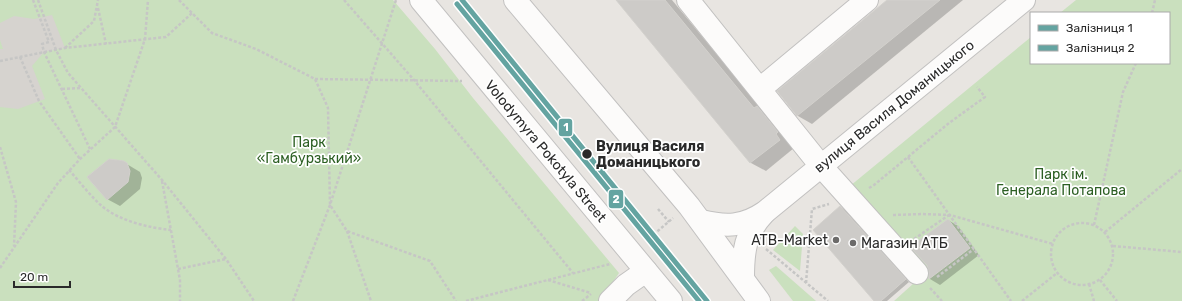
<svg xmlns="http://www.w3.org/2000/svg" width="1182" height="301" font-family="Rubik,sans-serif">
<style>
.green{fill:#cae0be}
.plaza{fill:#d6d3cf}
.shadow{fill:#0003}
.building{fill:#cdcbc8;stroke:#d3d1cd}
.lines{fill:none;stroke-linecap:round;stroke-linejoin:round}
.minor-casing{stroke:#c2c1c0;stroke-width:24}
.path{stroke:#c6c6c5;stroke-width:2.5;stroke-dasharray:3 2;stroke-linecap:butt}
.minor{stroke:#fcfbfa;stroke-width:22}
.rail-1-casing{stroke:#fff;stroke-width:8}
.rail-2-casing{stroke:#fff;stroke-width:8}
.rail-1{stroke:#64a4a1;stroke-width:5}
.rail-2{stroke:#64a4a1;stroke-width:5}
.stop-dot{fill:#2a2a2a;stroke:#fff;stroke-width:1.5}
.poi-dot{fill:#6c6b6a;stroke:#fff;stroke-width:1.5}
.labels{text-anchor:middle;stroke-width:3.5;stroke-linejoin:round;paint-order:stroke}
.street-label{font-size:14px;fill:#2a2a2a;stroke:#fff}
.park-label{font-size:14px;fill:#2c5f23;stroke:#fff}
.stop-label{font-size:14px;font-weight:bold;fill:#2a2a2a;stroke:#fff;text-anchor:start}
.poi-label{font-size:14px;fill:#2a2a2a;stroke:#fff;text-anchor:end}
.line-badge{stroke:#fff;stroke-width:1.5}
.badge-label{font-size:11px;text-anchor:middle;font-weight:bold;fill:#fff}
</style>
<rect width="100%" height="100%" fill="#e8e5e1"/>
<!-- green -->
<g class="green">
<polygon points="0,0 393,0 435,49 473,98 619,273 600,301 0,301"/>
<polygon points="1076,0 1182,0 1182,301 894,301 924,274 850,186 1031,37 1031,63 1169,63 1169,13 1060,13"/>
<polygon points="795,226 803,234 800,271 773,250"/>
<polygon points="776,266 816,301 793,301 769,270"/>
</g>
<!-- plaza -->
<polygon class="plaza" points="52,15 65,48 44,52 32,66 45,99 18,109 0,107 0,49 3,49 0,40 0,23 14,16 34,19"/>
<!-- shadow -->
<g class="shadow">
<polygon points="617,0 672,0 794,148 766,171 751,163"/>
<polygon points="889,0 963,0 812,124 798,116 778,91"/>
<polygon points="109,160 120,160 140,172 142,178 140,189 120,206 107,199"/>
<polygon points="840,207 844,209 909,282 887,301 876,301"/>
<polygon points="948,220 958,226 979,255 940,285 930,279 930,271"/>
</g>
<!-- building -->
<g class="building">
<polygon points="616,0 665,0 754,108 757,106 778,132 776,134 780,140 750,163"/>
<polygon points="887,0 940,0 797,116 777,91"/>
<polygon points="109,159 124,161 127,163 130,171 128,182 107,200 87,177"/>
<polygon points="840,206 906,279 881,301 874,301 813,230"/>
<polygon points="948,219 970,248 929,279 929,271 927,265 910,247"/>
</g>
<g class="lines">
<!-- minor casing -->
<g class="minor-casing">
<g id="minor">
<polyline points="421,0 671,301"/>
<polyline points="515,0 689,206 759,301"/>
<polyline points="688,0 821,166 917,273"/>
<polyline points="760,89 867,0"/>
<path d="M701 221C726 227 743 227 765 212L1024 0"/>
<path d="M743 278C743 251 745 233 764 213"/>
<polyline points="610,301 626,285 646,271"/>
</g>
</g>
<!-- path -->
<g class="path">
<polyline points="33,0 49,42 42,44 44,52 90,149"/>
<polyline points="38,0 56,50 68,73 162,180 226,259 254,301"/>
<polyline points="179,0 212,33 256,49 315,79 328,108 330,205 347,231 430,261 456,301"/>
<polyline points="344,0 414,80 573,273"/>
<polyline points="98,8 106,44"/>
<polyline points="1152,13 1155,0"/>
<polyline points="65,48 94,21 98,0"/>
<polyline points="20,57 39,101 80,159"/>
<polyline points="0,61 65,48 166,37 192,13"/>
<polyline points="315,79 462,81"/>
<polyline points="62,89 81,88"/>
<polyline points="0,147 16,202 14,246"/>
<polyline points="908,157 1011,301"/>
<path d="M69 170C80 182 91 197 103 207 120 221 150 228 171 230"/>
<polyline points="162,181 180,280 180,301"/>
<polyline points="869,188 874,185 949,123 985,97 977,87"/>
<polyline points="658,209 669,222"/>
<polyline points="893,215 922,214 950,215 1053,244"/>
<circle cx="1082" cy="254" r="31"/>
<polyline points="1094,225 1123,92 1136,63"/>
<polyline points="347,231 371,301"/>
<polyline points="1105,232 1182,169"/>
<polyline points="914,239 949,215"/>
<polyline points="646,241 673,218"/>
<polyline points="1113,246 1182,252"/>
<polyline points="766,249 828,301"/>
<polyline points="0,268 58,183 80,159 115,127 145,39 148,0"/>
<polyline points="178,269 226,259"/>
<polyline points="937,277 974,249"/>
<polyline points="548,280 591,293"/>
<polyline points="1100,280 1117,301"/>
<polyline points="806,283 812,209 829,204"/>
<polyline points="1089,284 1094,301"/>
<polyline points="930,288 942,301"/>
<polyline points="293,301 330,205 396,0"/>
<polyline points="466,301 610,264"/>
<polyline points="582,301 591,294"/>
<polyline points="1022,301 1057,273"/>
</g>
<!-- minor -->
<use href="#minor" class="minor"/>
<!-- rail-1 casing -->
<g class="rail-1-casing">
<polyline id="rail-1" points="462,0 707,301"/>
</g>
<!-- rail-2 casing -->
<g class="rail-2-casing">
<polyline id="rail-2" points="457,4 699,301"/>
</g>
<!-- rail-1 -->
<use href="#rail-1" class="rail-1"/>
<!-- rail-2 -->
<use href="#rail-2" class="rail-2"/>
</g>
<!-- markers -->
<circle class="stop-dot" cx="587" cy="154" r="5.5"/>
<g class="poi-dot">
<circle cx="836" cy="240" r="4"/>
<circle cx="853" cy="243" r="4"/>
</g>
<g class="labels">
<!-- street labels -->
<g class="street-label">
<text transform="translate(894 106) rotate(-39)" y="5">вулиця Василя Доманицького</text>
<text transform="translate(546 151) rotate(50)" y="5">Volodymyra Pokotyla Street</text>
</g>
<!-- park labels -->
<g class="park-label">
<text x="309" y="147">Парк<tspan x="309" dy="16">«Гамбурзький»</tspan></text>
<text x="1061" y="179">Парк ім.<tspan x="1061" dy="16">Генерала Потапова</tspan></text>
</g>
<!-- stop labels -->
<g class="stop-label">
<text x="596" y="151">Вулиця Василя<tspan x="596" dy="16">Доманицького</tspan></text>
</g>
<!-- poi labels -->
<g class="poi-label">
<text x="828" y="245">ATB-Market</text>
<text x="861" y="248" text-anchor="start">Магазин АТБ</text>
</g>
</g>
<g class="line-badge">
<rect x="558" y="118" width="15" height="19" rx="4" fill="#64a4a1"/>
<rect x="608" y="189" width="16" height="20" rx="4" fill="#64a4a1"/>
</g>
<g class="badge-label">
<text x="566" y="131">1</text>
<text x="616" y="203">2</text>
</g>
<!-- legend -->
<rect x="1030" y="12" width="140" height="52" fill="#ffffff" stroke="#aaaaaa"/>
<rect x="1038" y="25" width="20" height="6" fill="#64a4a1" stroke="#aaaaaa"/>
<text x="1066" y="32" font-size="12" fill="#2a2a2a">Залізниця 1</text>
<rect x="1038" y="45" width="20" height="6" fill="#64a4a1" stroke="#aaaaaa"/>
<text x="1066" y="52" font-size="12" fill="#2a2a2a">Залізниця 2</text>
<!-- scale -->
<path d="M14 281v6h56v-6" fill="none" stroke="#2a2a2a" stroke-width="2"/>
<text x="20" y="281" font-size="12" fill="#2a2a2a" stroke="#ffffff" stroke-width="3" paint-order="stroke">20 m</text>
</svg>
